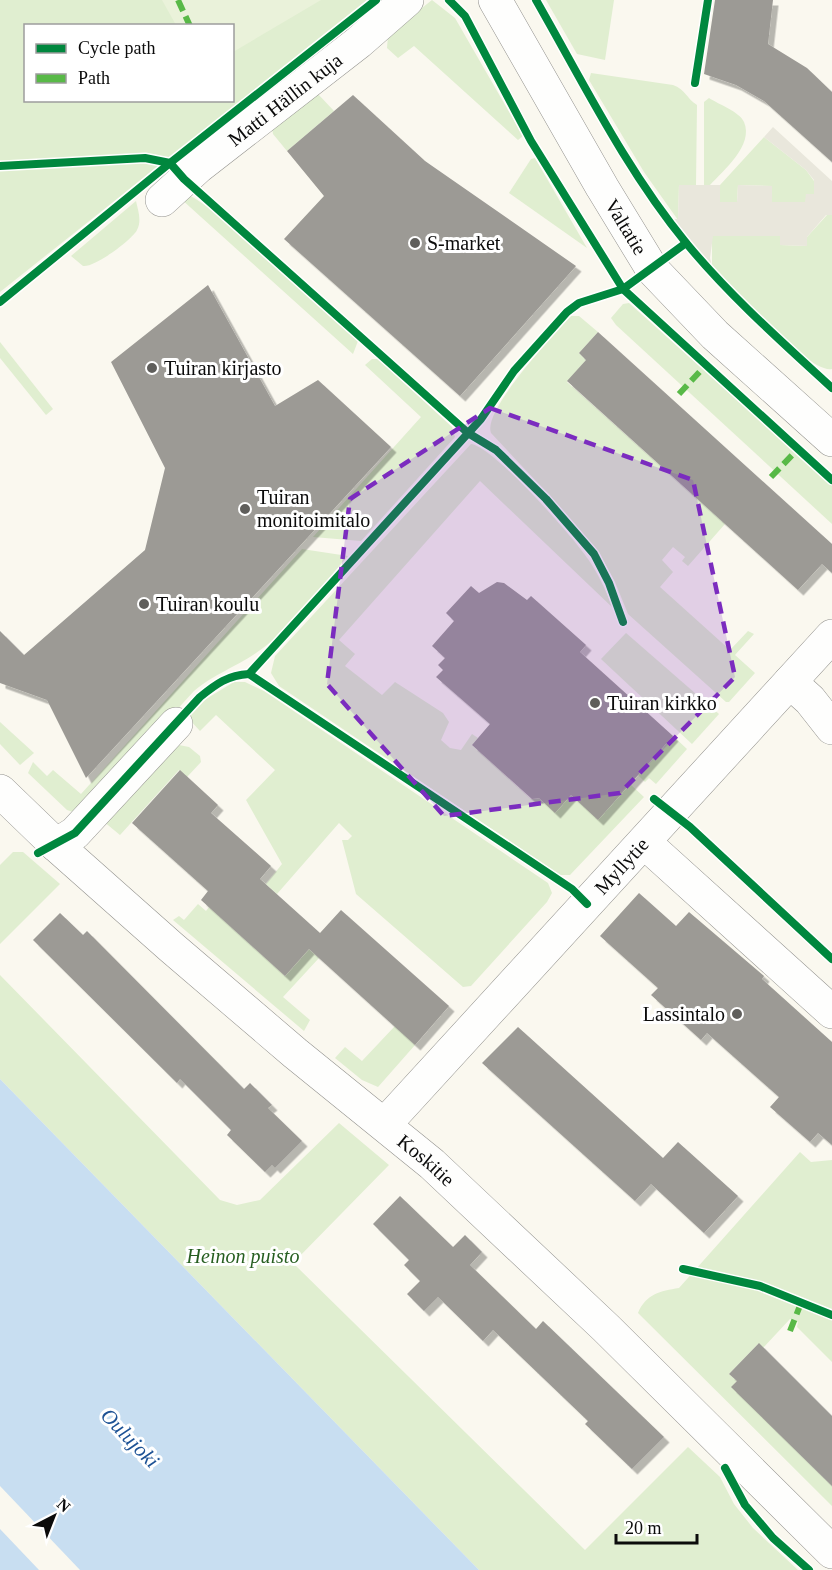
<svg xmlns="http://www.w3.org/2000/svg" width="832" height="1570" font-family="'Times New Roman',serif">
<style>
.green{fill:#e0eed0;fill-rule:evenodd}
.pitch{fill:#eaf2da}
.plaza{fill:#e9e7dc}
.water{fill:#c8def1}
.building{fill:#9c9a95;filter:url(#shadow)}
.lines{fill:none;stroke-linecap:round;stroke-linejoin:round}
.minor-casing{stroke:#93928e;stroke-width:34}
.minor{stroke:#fefefd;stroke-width:33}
.quiet{stroke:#58b947;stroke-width:6;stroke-dasharray:12 6;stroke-linecap:butt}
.cycleway-casing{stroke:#fff;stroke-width:11}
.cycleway{stroke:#00873e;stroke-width:8}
.marked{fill:#7b2cbf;fill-opacity:0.2;stroke:#7b2cbf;stroke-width:4.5;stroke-dasharray:12 8;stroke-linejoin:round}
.poi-dot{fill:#5f5e5b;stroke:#fff;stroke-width:2}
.labels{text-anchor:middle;stroke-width:6;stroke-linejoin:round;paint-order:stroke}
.street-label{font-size:20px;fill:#0b0b0b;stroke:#fff}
.poi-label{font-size:20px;fill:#0b0b0b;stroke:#fff;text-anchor:start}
.park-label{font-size:20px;font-style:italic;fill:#265e20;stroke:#fff}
.water-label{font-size:21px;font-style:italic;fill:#1d5295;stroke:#fff}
</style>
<defs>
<filter id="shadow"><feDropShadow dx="5.5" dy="5.5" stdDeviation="0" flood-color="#0004"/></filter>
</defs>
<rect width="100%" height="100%" fill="#faf8ef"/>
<!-- green -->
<g class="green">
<path d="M0 0H367L0 292ZM26 26H232V100H26Z"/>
<polygon points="432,0 455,18 523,136 518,140 414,46 398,58 387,48 388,35"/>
<polygon points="546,0 614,0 605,60 577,54"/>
<path d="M591 73 673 85C685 89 687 99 697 105L696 185H679L678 220 644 172 589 80Z"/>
<polygon points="317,93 334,111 287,151 273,134 272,128"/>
<path d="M709 98C718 104 740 112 744 122 754 145 724 170 710 185H704V102Z"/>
<polygon points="764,137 806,170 814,181 814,194 806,203 772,202 772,186 738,185 737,202 720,202 720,185"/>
<polygon points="535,158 587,248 509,193 531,159"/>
<path d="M185 194C210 199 330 316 358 341L353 354 201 217 180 198Z"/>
<path d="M136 201C138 210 142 221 137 230 132 240 94 268 83 266L71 256Z"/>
<path d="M827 215H832V369C808 374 730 286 712 266V236H781L780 245 807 246V237Z"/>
<polygon points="629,303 832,485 832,524 616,325 611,318 623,304"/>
<path d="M571 316H579L598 332 579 353 586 360 567 382 725 524 688 566 682 561 685 557 673 547 662 560 673 572 660 587 730 650 748 631 754 634 735 655 755 673 729 702H726L628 614 615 582 598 551 550 496 491 433C482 411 554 334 571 316Z"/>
<polygon points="0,342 53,409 46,415 0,358"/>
<polygon points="372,359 378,359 452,427 455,437 361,541 313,537 421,417 365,365"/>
<path d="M471 444C494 447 573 537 588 559 599 575 606 591 613 608L480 481 339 640 355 654 345 666 382 695 395 682 443 713 449 722 441 740 450 748 461 750 472 734 478 738 472 745 531 799 539 798 555 812 571 795 598 819 630 784 644 797 570 875H560L279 686 271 673 275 656Z"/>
<path d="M302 549 348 556C323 584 286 634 256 653 234 668 216 673 194 691L86 809 73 812 67 810 28 773 33 762 47 776 53 770 81 794Z"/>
<polygon points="626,633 719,714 692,744 601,659"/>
<polygon points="234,682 245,682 264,691 548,883 552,893 547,902 471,986 463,987 356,894 342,840 348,840 352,836 339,823 277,894 266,884 282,864 246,800 275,770 216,715 200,731 188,718 206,699"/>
<polygon points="0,722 34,753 20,765 0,744"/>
<polygon points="673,736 687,749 656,784 649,778 645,782 638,775"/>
<polygon points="179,745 189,747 200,756 201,762 187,777 179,770 120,835 103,821"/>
<polygon points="13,852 23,852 60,884 0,944 0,865"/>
<polygon points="198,904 206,911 209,907 285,976 309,949 319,958 283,997 310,1020 304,1031 173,920 179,916 184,920"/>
<polygon points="0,975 220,1200 237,1205 260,1200 339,1123 389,1165 293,1263 585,1550 688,1447 720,1477 734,1504 753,1528 798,1570 479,1570 0,1079"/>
<polygon points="395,1026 415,1045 378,1087 362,1080 335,1058 345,1047 362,1061"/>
<path d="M800 1152 811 1162 832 1160V1362L797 1327 798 1322 790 1319 763 1348 758 1344 729 1374 737 1381 732 1387 832 1486V1506L638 1313C646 1294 660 1291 679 1288Z"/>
</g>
<!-- pitch -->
<polygon class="pitch" points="162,0 321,0 233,52 232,26 176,25"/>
<!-- plaza -->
<polygon class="plaza" points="773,127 832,181 832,215 826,215 807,237 807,246 780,245 780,236 713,236 710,258 713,271 686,243 669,219 678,219 679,185 720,185 720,202 737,202 738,185 772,186 772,202 805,202 806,194 814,194 814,180 806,170 764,137"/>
<!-- water -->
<g class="water">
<polygon points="0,1079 479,1570 80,1570 0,1486"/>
<polygon points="0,1529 39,1570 0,1570"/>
</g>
<!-- building -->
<g class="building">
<polygon points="715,0 773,0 768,44 807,68 832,92 832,162 764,101 736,85 704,74"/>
<polygon points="353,95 425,161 576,266 460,396 284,239 324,196 287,151"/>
<polygon points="208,285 275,406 318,380 391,447 86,778 47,700 0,683 0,631 24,655 145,550 165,468 111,362"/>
<polygon points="598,332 832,544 832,573 822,564 798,590 567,381 586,360 579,353"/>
<polygon points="497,582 504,583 527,600 531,596 586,645 580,652 673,736 598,820 571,795 555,813 539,798 532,799 472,745 490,724 436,677 443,670 438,665 445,658 432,646 454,621 446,613 471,586 479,593"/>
<polygon points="180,770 218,805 211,813 271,866 260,879 320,933 341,910 449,1006 415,1045 309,949 285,976 201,900 208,891 132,823"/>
<polygon points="639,893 676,926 689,912 764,976 762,979 832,1042 832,1145 818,1133 810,1142 770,1107 779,1097 707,1033 701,1040 651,995 658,988 600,936"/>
<polygon points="60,913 83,935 87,931 244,1089 250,1083 272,1105 268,1108 302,1141 275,1168 272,1165 265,1172 227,1135 231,1130 180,1079 177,1083 33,940"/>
<polygon points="518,1027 663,1158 678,1142 738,1196 704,1233 651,1184 635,1201 482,1063"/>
<polygon points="400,1196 453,1247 465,1235 482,1252 470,1265 536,1329 543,1321 664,1437 632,1469 585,1424 588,1421 493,1330 483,1341 438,1297 424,1311 407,1294 420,1281 404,1265 409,1260 373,1224"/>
<polygon points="759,1343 832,1416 832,1486 731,1387 737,1381 729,1374"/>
</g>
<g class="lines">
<!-- minor casing -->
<g class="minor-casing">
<g id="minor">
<path id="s1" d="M495 0 602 187 652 269 715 335 832 440"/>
<path id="s2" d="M162 200 198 167 359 42 407 0"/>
<polyline points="790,682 810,700 832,728"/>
<path id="s3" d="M0 791 56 845 171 947 295 1053 432 1164 606 1328 832 1552"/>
<polyline points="644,842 832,1012"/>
<polyline points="56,845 75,833 176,724"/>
<path id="s4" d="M385 1124 832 636"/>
</g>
</g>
<!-- minor -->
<use href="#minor" class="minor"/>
<!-- quiet -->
<g class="quiet">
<polyline points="178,0 190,26"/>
<polyline points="679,394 706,365"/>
<polyline points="771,477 798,449"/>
<polyline points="790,1331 801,1303"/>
</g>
<!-- cycleway casing -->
<g class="cycleway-casing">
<g id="cycleway">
<polyline points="449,0 465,16 531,141 623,289 832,480"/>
<path d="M536 0C583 82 626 170 687 244 730 296 782 342 832 388"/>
<polyline points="695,83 708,0"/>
<polyline points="0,166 145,158 170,163 184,179 468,433 496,450 546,499 594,554 609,583 623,622"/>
<polyline points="0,302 170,163 376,0"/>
<polyline points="249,674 572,889 587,904"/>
<polyline points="654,799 690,827 832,959"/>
<path d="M38 853 75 833 200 697C216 684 228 675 249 674L481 419 514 371 567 312 579 303 623 289 686 243"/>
<polyline points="683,1269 760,1286 832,1315"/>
<polyline points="725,1468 745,1505 773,1538 809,1570"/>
</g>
</g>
<!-- cycleway -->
<use href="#cycleway" class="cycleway"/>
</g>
<!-- marked area -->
<path class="marked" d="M490 408 693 480 735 677 620 793 444 816 327 684 350 499Z"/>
<!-- markers -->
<g class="poi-dot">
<circle cx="415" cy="243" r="6"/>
<circle cx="152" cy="368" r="6"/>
<circle cx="245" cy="509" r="6"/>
<circle cx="144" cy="604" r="6"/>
<circle cx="595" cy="703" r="6"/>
<circle cx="737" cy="1014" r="6"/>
</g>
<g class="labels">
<!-- street labels -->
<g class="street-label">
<text dy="7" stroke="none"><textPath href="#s2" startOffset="159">Matti Hällin kuja</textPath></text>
<text dy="7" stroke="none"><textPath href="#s1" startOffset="262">Valtatie</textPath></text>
<text dy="7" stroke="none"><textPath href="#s4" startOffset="350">Myllytie</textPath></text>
<text dy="7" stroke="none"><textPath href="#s3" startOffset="564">Koskitie</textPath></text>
</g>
<!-- poi labels -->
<g class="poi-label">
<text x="427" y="250">S-market</text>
<text x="164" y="375">Tuiran kirjasto</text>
<text x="257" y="504">Tuiran<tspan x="257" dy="23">monitoimitalo</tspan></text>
<text x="156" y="611">Tuiran koulu</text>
<text x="607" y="710">Tuiran kirkko</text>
<text x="725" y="1021" text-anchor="end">Lassintalo</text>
</g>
<!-- park labels -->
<g class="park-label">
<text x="243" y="1263">Heinon puisto</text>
</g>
<!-- water labels -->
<g class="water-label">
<text transform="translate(130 1438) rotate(46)" y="7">Oulujoki</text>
</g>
</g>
<!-- legend -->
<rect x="24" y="24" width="210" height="78" fill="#ffffff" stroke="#9d9d9d" stroke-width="1.5"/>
<rect x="36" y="44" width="30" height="9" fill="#00873e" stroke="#9d9d9d" stroke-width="1.5"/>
<text x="78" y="54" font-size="18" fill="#0b0b0b">Cycle path</text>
<rect x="36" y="74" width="30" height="9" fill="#58b947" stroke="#9d9d9d" stroke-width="1.5"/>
<text x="78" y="84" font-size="18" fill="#0b0b0b">Path</text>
<!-- north arrow -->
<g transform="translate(54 1516) rotate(42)" stroke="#ffffff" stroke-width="4.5" paint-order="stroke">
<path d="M0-4.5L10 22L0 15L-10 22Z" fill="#0b0b0b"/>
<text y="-9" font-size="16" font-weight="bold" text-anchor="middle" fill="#0b0b0b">N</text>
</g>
<!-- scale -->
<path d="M616 1534v9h81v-9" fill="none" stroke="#0b0b0b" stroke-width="3"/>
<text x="625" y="1534" font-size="18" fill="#0b0b0b" stroke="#ffffff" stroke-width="4.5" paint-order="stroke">20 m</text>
</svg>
